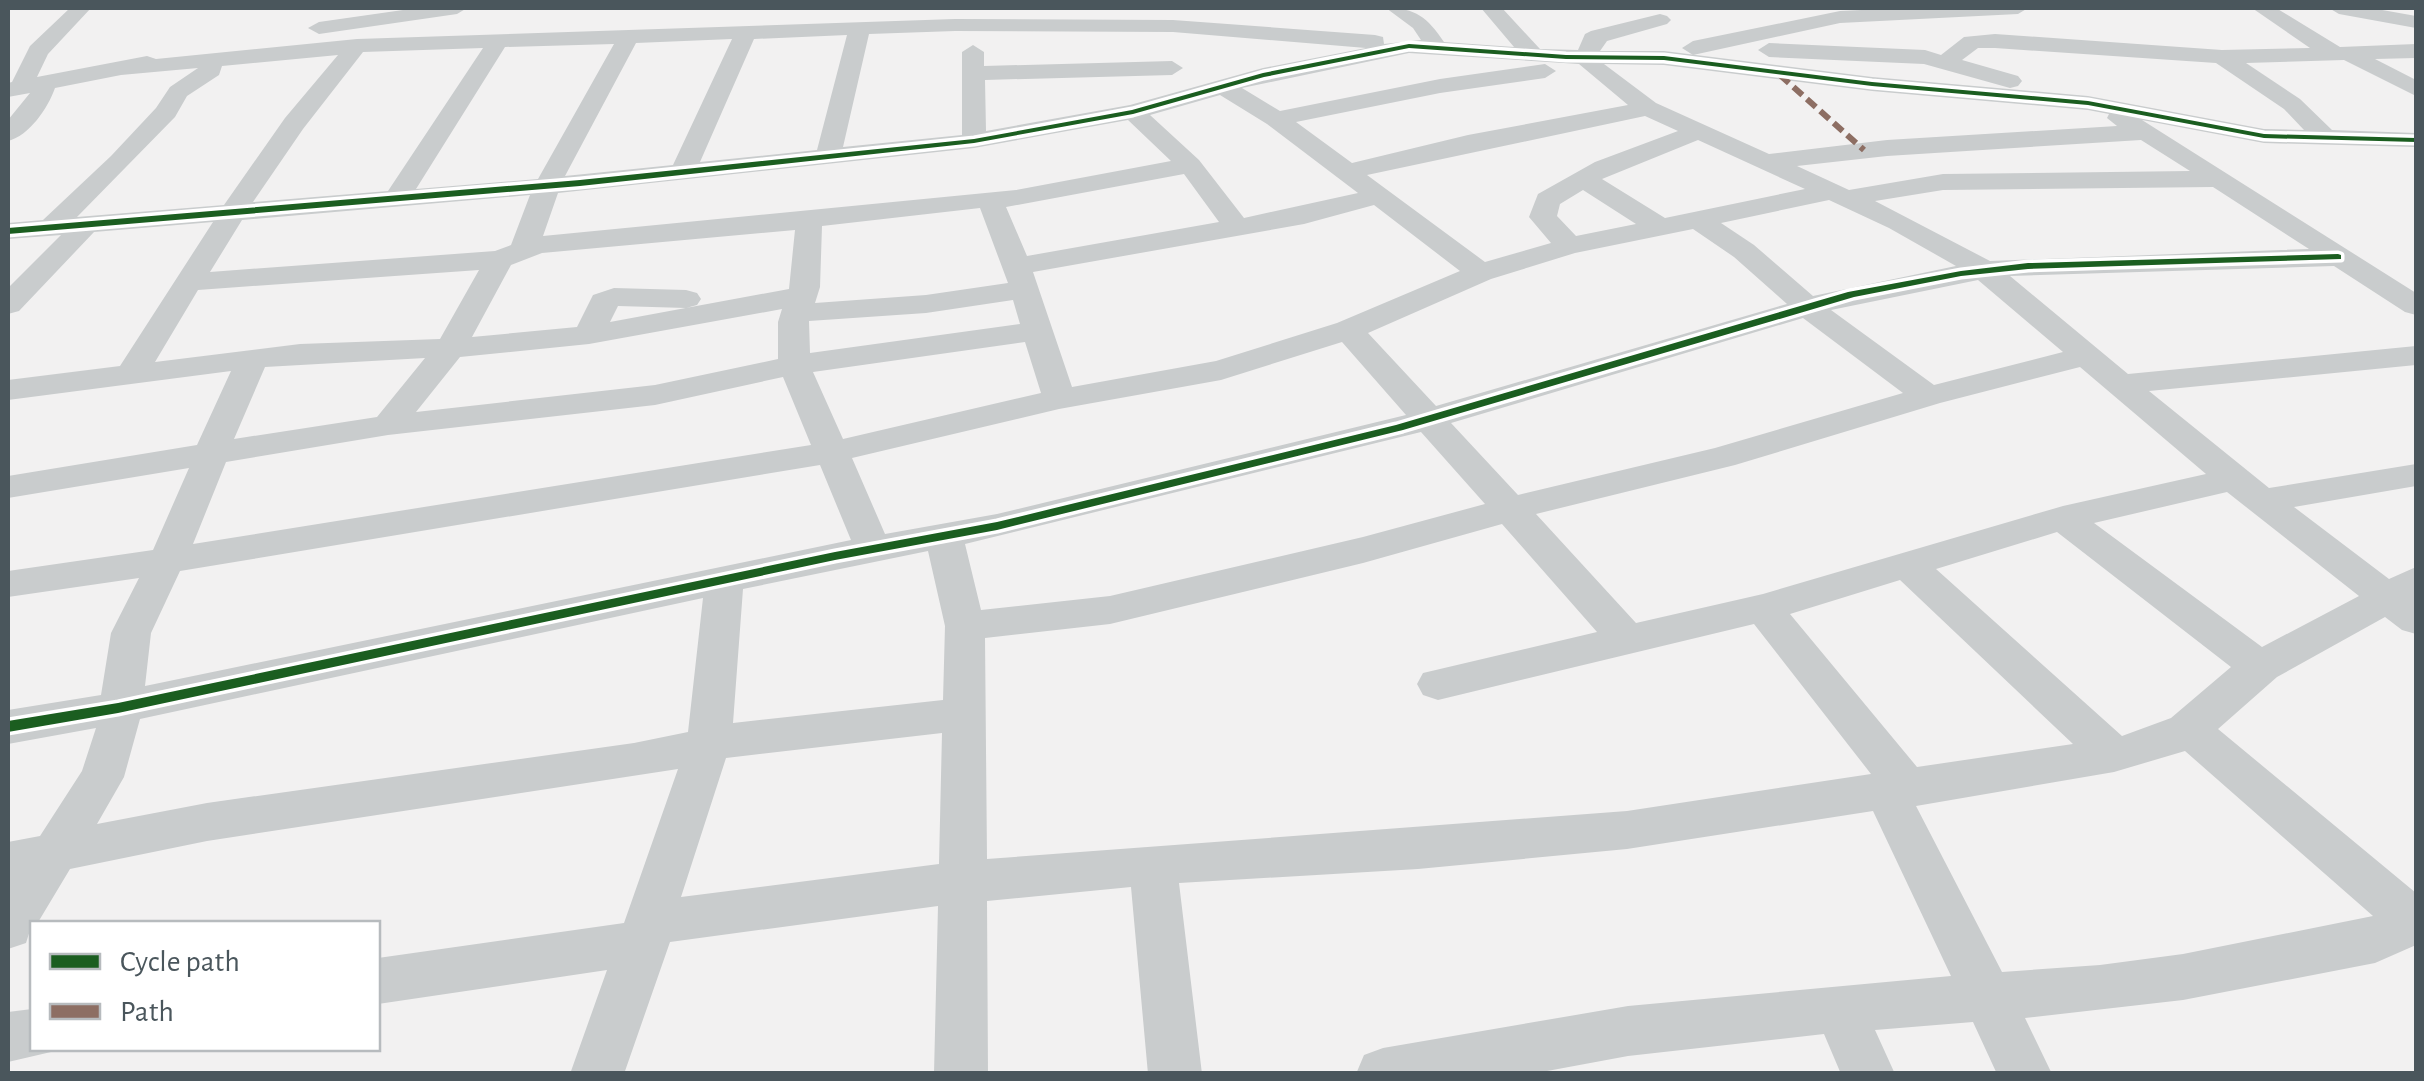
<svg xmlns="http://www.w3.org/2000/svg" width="2424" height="1081" font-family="'Alegreya Sans',sans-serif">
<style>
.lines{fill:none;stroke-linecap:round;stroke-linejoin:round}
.minor{fill:#c9cccd;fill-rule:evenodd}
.quiet{stroke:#8d6e63;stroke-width:6;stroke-dasharray:12 6;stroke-linecap:butt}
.cycleway-casing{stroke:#fff;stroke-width:7}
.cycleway{fill:#1b5e20;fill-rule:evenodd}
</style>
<rect width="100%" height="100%" fill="#f2f1f1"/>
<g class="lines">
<!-- minor -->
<g class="minor">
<path d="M70 8H91L48 54 37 77 147 56 156 59 357 39 955 19 1173 20 1375 35 1383 37 1384 44 1421 40 1413 28 1386 8C1416 8 1427 17 1444 42L1514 47 1481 8H1502L1540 49 1578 50 1585 34 1591 31 1660 14 1667 16 1671 20 1667 24 1607 41 1600 51H1664L1872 77 2088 96 2264 129 2304 130 2284 109 2216 63 1995 48H1978L1962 60 2018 76 2022 81 2018 86 2010 88 1924 64 1769 57 1758 50 1769 43 1925 50 1941 55 1964 37 1995 34 2222 50 2310 48 2252 8H2276L2340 47 2416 44V58L2375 59 2416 80V96L2344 60 2246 63 2300 99 2332 130 2416 133V147L2264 143 2142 120 2416 293V315L2405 312 2334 266 2010 276 2128 374 2416 346V365L2149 391 2269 488 2416 464V486L2294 507 2389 579 2416 567V634L2402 630 2385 617 2277 677 2218 729 2416 893V945L2375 963 2183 1000 2025 1018 2052 1074H1997L1973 1022 1875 1030 1895 1074H1841L1824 1034 1628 1056 1531 1074H1356L1364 1055 1383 1048 1628 1006 1951 976 1873 811 1627 849 1418 869 1179 883 1202 1074H1148L1131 887 987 901 988 1074H934L938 906 670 942 624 1074H570L607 970 378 1004V958L624 923 678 769 207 841 70 869 37 924H32L26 943 8 949V842L40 836 82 771 96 728 8 744V710L101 695 111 633 139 578 8 597V571L153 550 189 468 8 498V476L197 445 231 371 8 400V380L120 366 213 222 94 232 19 311 8 314V288L61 235 8 239V223L43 220 111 156 156 108 170 87 198 68 121 75 55 88C48 108 29 136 8 141V120L30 93 8 97V83L12 82 30 46ZM955 31 1173 32 1366 48 1263 68 1130 105 986 131 985 80 1172 75 1183 68 1172 61 984 66V52L973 45 962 52V135L843 147 869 34ZM847 35 817 150 700 162 754 39ZM732 39 673 165 565 176 636 43ZM614 44 538 179 416 189 505 47ZM483 48 388 191 253 202 303 129 363 52ZM1409 53 1579 64 1628 105 1468 135 1352 163 1296 122 1440 93 1545 78 1556 71 1545 64 1440 79 1280 111 1242 88ZM338 55 285 118 224 205 77 217 175 117 187 96 219 75 222 66ZM1604 64 1664 65 1872 91 2088 110 2109 114 2107 118 2117 126 1887 140 1769 154 1656 103ZM1220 95 1267 124 1358 193 1244 218 1199 160 1150 115ZM1645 116 1678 131 1595 162 1538 194 1529 217 1551 243 1485 262 1367 175ZM1128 120 1171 161 1016 190 543 236 558 193 974 148ZM1698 140 1805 189 1665 218 1602 179ZM2141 140 2190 171 1943 174 1849 190 1797 166 1887 156ZM1184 174 1219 222 1027 256 1006 207ZM2213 187 2309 249 1990 261 1875 201 1943 190ZM1583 190 1636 224 1576 236 1557 216 1560 204ZM530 195 511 245 495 251 210 272 242 220ZM1829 200 1889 228 1956 266 1813 296 1754 245 1721 223ZM1374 205 1460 271 1337 323 1216 361 1072 387 1033 272 1304 224ZM980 208 1008 283 926 295 815 303 820 287 822 226ZM1693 229 1734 257 1787 304 1436 406 1368 333 1491 279 1575 253ZM795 230 789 289 610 322 618 306 686 308 697 305 701 299 697 293 686 290 614 288 593 295 577 327 472 337 511 265 542 253ZM479 270 440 339 300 344 155 362 198 290ZM1978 280 2063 352 1934 385 1831 310ZM1013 300 1020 324 810 353 809 321 926 313ZM782 309 778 322V359L655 385 416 412 460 357 589 344ZM1803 318 1903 393 1715 448 1518 495 1451 423ZM1025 342 1041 393 843 439 813 372ZM1342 342 1406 415 997 514 885 534 852 458 1059 409 1221 380ZM425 358 377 417 234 439 265 367ZM2080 367 2206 474 2063 506 1763 594 1636 623 1536 514 1735 465 1940 403ZM783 377 811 445 193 544 226 462 388 435 655 405ZM1421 432 1485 504 1363 537 1110 596 981 610 965 544ZM820 465 851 540 145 686 151 633 180 571ZM2227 492 2359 596 2262 647 2094 523ZM1502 524 1597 632 1423 673 1417 684 1423 695 1438 700 1754 624 1871 774 1627 811 987 859 985 638 1110 624 1363 563ZM2057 532 2231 667 2171 718 2122 736 1936 569ZM928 551 945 626 943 700 733 723 743 589ZM1900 580 2073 744 1917 767 1790 614ZM703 598 688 732 634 743 207 803 97 824 124 777 140 719ZM942 733 939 864 681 897 726 758ZM2185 751 2373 916 2183 954 2100 965 2002 972 1916 806 2114 772Z"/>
<polygon points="417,8 467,8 457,14 319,34 308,28 319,22"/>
<polygon points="1903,8 2028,8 2018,14 1840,23 1693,55 1682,48 1693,41 1840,11"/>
<polygon points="2329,8 2371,8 2416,16 2416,28 2339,14"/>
<polygon points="32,1009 32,1048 52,1048 51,1052 8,1062 8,1012"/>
</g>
<!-- quiet -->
<polyline class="quiet" points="1780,75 1864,150"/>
<!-- cycleway casing -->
<g class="cycleway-casing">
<g id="cycleway">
<polygon points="1409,44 1566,55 1664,56 1872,82 2088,101 2264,134 2416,138 2416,142 2264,138 2088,105 1872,86 1664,60 1566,59 1409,48 1264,77 1133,114 974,143 580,186 8,234 8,228 580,180 974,139 1132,110 1263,73"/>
<polygon points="2338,254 2341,255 2341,259 2028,269 1961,276 1854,297 1403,430 997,530 835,560 118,713 8,732 8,721 118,703 835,552 997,522 1396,425 1848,292 1961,271 2028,263"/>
</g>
</g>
<!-- cycleway -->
<use href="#cycleway" class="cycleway"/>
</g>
<!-- border -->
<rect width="2424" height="1081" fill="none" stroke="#4a565c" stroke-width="20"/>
<!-- legend -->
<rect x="30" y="921" width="350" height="130" fill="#ffffff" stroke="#b7bbbe" stroke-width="2.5"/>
<rect x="50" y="954" width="50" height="15" fill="#1b5e20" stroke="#b7bbbe" stroke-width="2.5"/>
<text x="120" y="971" font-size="30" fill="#4a565c">Cycle path</text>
<rect x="50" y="1004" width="50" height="15" fill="#8d6e63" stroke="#b7bbbe" stroke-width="2.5"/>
<text x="120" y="1021" font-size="30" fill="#4a565c">Path</text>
</svg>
